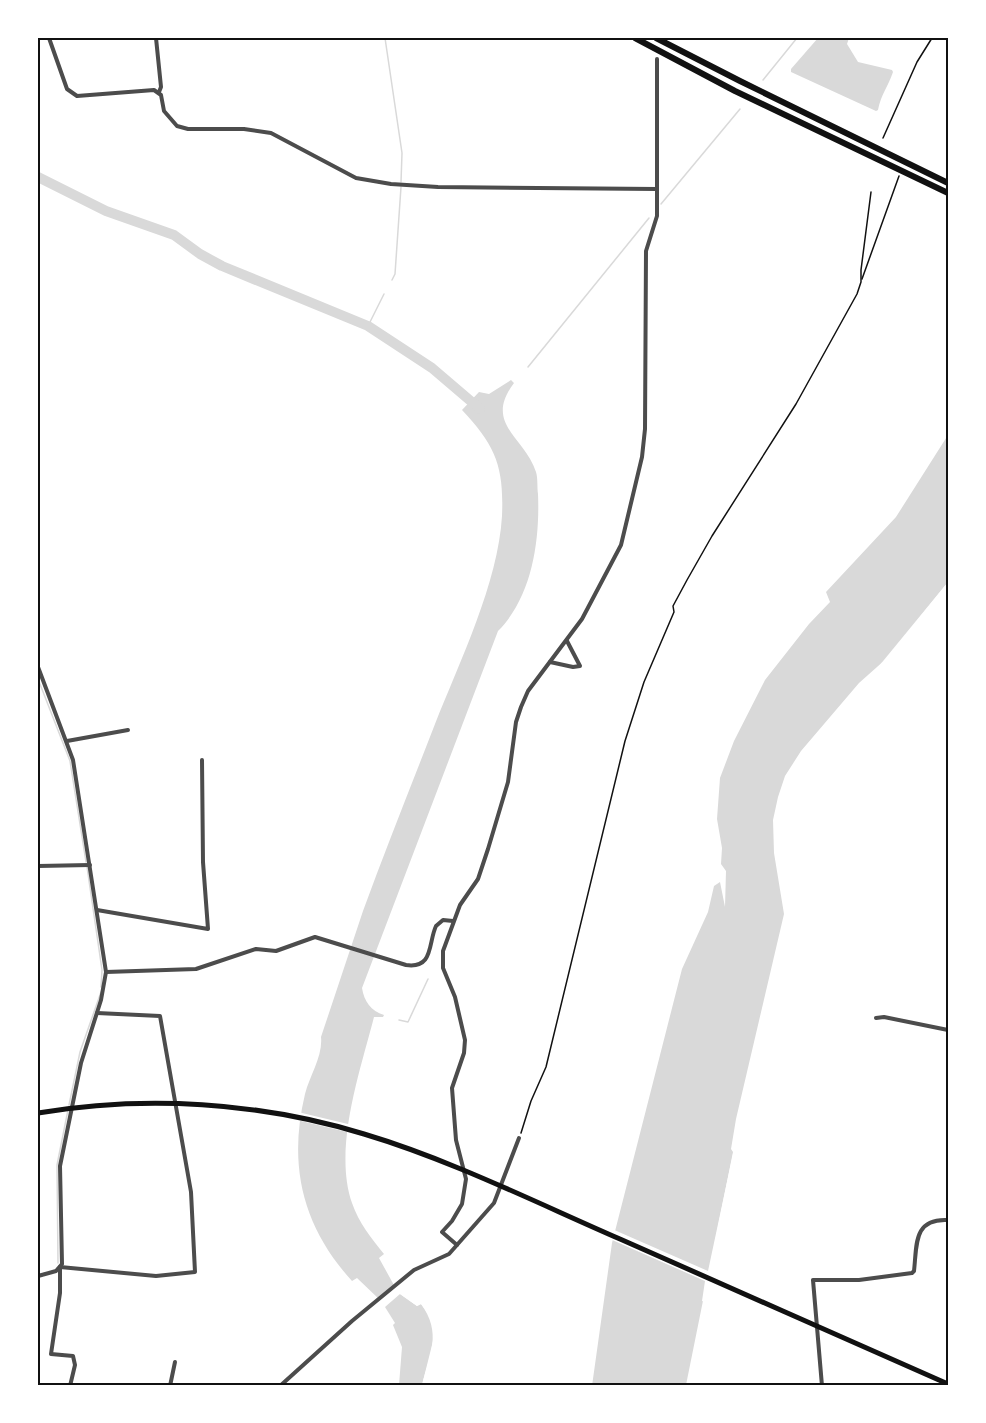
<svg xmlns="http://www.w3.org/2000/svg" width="986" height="1423" font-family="'PT Sans',sans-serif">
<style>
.water{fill:#d9d9d9}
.pier{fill:#fff}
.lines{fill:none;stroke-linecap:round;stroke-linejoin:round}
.stream{stroke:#d9d9d9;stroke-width:1.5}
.river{stroke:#d9d9d9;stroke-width:10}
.path{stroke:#111;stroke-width:1.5}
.minor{stroke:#4c4c4c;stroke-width:4}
.secondary{stroke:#111;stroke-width:5}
.trunk{stroke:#111;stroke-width:6}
.neatline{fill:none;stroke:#111;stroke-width:2}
</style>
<rect width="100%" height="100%" fill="#fff"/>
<!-- water -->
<g class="water">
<path d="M818 38H849L847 44 858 62 892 70 893 72C888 87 881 94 878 110L876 111 791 72V69Z"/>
<path d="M511 380 514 383C483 424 525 437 536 472 538 478 537 487 538 494 540 541 532 597 498 631L362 988C364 1001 371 1011 384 1015L383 1017H374C360 1072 333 1148 352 1203 359 1223 371 1238 384 1254L379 1258 395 1287 380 1300 357 1278 352 1281C302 1226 288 1165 305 1094 310 1075 323 1056 321 1037 335 995 349 953 363 911 386 848 411 786 435 724 460 661 498 583 502 516 504 467 496 446 462 410L479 392 489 394Z"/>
<polygon points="948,435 948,582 886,659 859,683 801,751 785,776 778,797 773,820 774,853 784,914 736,1119 731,1149 733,1152 686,1385 592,1386 612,1243 682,969 708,912 714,886 720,882 725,907 726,871 721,864 722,848 717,819 720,778 734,741 765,680 809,624 830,602 826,592 896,517"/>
<path d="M400 1294 417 1306 421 1304C442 1333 430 1354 422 1385H399L402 1347 393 1325 395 1323 385 1307Z"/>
</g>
<!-- pier -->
<g class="pier">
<polygon points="948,582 948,587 889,661 885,665 879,666"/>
<polygon points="298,1112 352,1125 351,1133 297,1120"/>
<polygon points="734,1149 736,1153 705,1302 702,1301 705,1281 610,1239 612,1229 708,1271"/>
<polygon points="403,1292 417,1303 423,1302 431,1313 436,1325 436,1341 425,1386 422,1385 433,1341 433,1326 429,1315 421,1304 417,1306 400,1294"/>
</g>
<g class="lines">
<!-- stream -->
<g class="stream">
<polyline points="385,38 402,153 401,182"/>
<polyline points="763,80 797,38"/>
<polyline points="661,204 740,109"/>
<polyline points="392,280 395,274 401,187"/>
<polyline points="368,326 384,294"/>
<polyline points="528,367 649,218"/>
<polyline points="38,679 70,761 86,862"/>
<polyline points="87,867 102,970 101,987"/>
<polyline points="399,1020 408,1022 428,979"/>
<polyline points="69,1105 80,1052 101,992"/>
<polyline points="58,1263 57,1165 68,1110"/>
</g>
<!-- river -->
<polyline class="river" points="38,177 106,211 174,235 200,254 222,266 368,326 432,368 480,409"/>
<!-- path -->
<g class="path">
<polyline points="883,138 917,62 932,38"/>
<polyline points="862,279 899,176"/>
<polyline points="521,1133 531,1101 546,1067 625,741 644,682 674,612 673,606 687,580 712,536 796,404 857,294 861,282 861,270 871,192"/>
</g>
<!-- minor -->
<g class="minor">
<polyline points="49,38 67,89 77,96 154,90 161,95 164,111 177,126 188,129 244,129 271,133 356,178 391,184 438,187 657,189"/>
<polyline points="156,38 161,87 159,92"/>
<polyline points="550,662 573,667 580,666 567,641"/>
<polyline points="38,667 73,760 106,972 101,1000 81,1063 60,1166 62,1264 56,1271 38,1276"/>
<polyline points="67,741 128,730"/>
<polyline points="38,866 90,865"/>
<polyline points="97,910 208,929 203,862 202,760"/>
<path d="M106 972 196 969 256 949 276 951 315 937 406 965C434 969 428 943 436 926L443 920 453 921"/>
<polyline points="876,1018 884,1017 948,1030"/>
<polyline points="457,1245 442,1232 452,1221 462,1204 466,1179 456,1140 452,1088 464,1053 465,1040 455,997 443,968 443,951 460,905 478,879 488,849 508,782 516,722 521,707 528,691 582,619 621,545 642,457 645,429 646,251 657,216 657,59"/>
<polyline points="70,1386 75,1365 73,1356 51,1354 60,1293 60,1267 156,1276 195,1272 191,1192 160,1016 97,1013"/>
<polyline points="170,1386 175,1362"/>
<polyline points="280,1386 352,1321 414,1270 449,1254 494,1203 519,1138"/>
<path d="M822 1386 813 1280H859L912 1273 914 1271C917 1245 913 1218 948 1220"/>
</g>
<!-- secondary -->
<path class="secondary" d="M38 1113C145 1095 260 1102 364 1134 451 1160 537 1203 620 1239 729 1287 839 1336 948 1384"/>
<!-- trunk -->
<g class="trunk">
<polyline points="635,38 735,91 948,193"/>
<polyline points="656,38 740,81 948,183"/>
</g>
</g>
<!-- border -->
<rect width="986" height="1423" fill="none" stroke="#ffffff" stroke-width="78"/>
<rect x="39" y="39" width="908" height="1345" class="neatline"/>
</svg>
